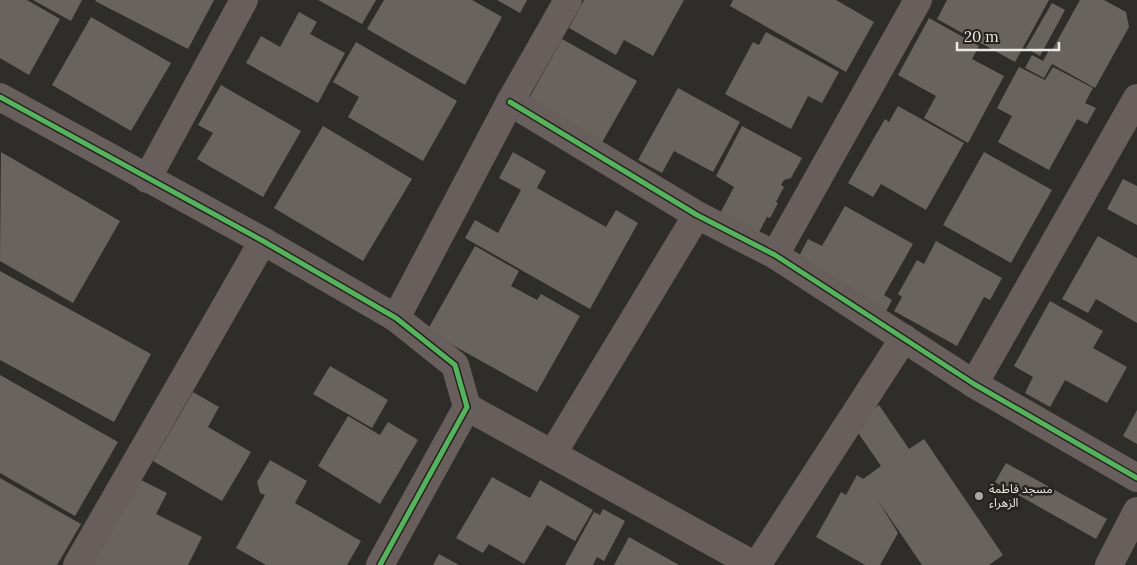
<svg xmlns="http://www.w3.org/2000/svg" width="1137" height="565" font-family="Lora,'Noto Sans Arabic',serif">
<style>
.building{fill:#68635d}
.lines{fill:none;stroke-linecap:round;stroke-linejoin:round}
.minor{stroke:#685e5c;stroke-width:28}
.cycleway-casing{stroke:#26231f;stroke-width:8}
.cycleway{stroke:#56b35d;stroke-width:5}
.poi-dot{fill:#a9a7a4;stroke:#26231f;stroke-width:2}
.labels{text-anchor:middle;stroke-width:5;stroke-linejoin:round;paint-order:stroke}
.poi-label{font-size:12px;fill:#ebe9e6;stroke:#26231f;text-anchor:start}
</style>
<rect width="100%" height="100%" fill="#2f2d2a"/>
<!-- building -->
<g class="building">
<polygon points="0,0 27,0 60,19 29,75 0,58"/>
<polygon points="33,0 82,0 71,21"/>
<polygon points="96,0 214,0 188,49 95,1"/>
<polygon points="318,0 376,0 362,24"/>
<polygon points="384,0 472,0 502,17 465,85 367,29"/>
<polygon points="497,0 527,0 520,13"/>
<polygon points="584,0 684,0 653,56 624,40 616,55 569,28"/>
<polygon points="733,0 836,0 874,22 846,72 730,6"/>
<polygon points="947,0 1049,0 1015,62 937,19"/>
<polygon points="1080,0 1104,0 1126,12 1129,27 1095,88 1052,64 1044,78 1025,68 1032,55 1043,61 1049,50 1051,52"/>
<polygon points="1052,3 1065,10 1040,56 1026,48"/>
<polygon points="299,12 317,22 310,34 345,53 318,103 246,63 261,36 280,47"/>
<polygon points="91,17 171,63 131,131 52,85"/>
<polygon points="929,18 979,46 972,59 1004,76 968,143 924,118 936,96 898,75"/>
<polygon points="766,32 839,72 822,103 808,96 791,129 725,94 753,42 759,45"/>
<polygon points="562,39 637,81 600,146 526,104"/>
<polygon points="356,42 457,101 423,161 348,117 359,97 333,82"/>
<polygon points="1019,67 1045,80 1053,67 1093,88 1085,103 1096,108 1087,124 1077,119 1049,170 998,142 1012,116 997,108"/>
<polygon points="221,85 301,131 263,197 197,159 213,133 198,125"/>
<polygon points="678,88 740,122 713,172 674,151 662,173 638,160"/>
<polygon points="898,106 964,143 926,210 881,184 873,197 848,183 885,119 889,122"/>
<polygon points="323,126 412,179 363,261 274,208"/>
<polygon points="742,126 802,158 791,178 784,180 781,185 784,187 776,202 778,203 770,218 767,217 755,240 717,219 734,187 716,176"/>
<polygon points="1,152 120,221 73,303 0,261"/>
<polygon points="513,152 546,171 537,188 606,227 616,210 638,223 590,309 465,238 475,220 498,233 521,190 499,178"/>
<polygon points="984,152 1052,190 1011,263 943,225"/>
<polygon points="1123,179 1137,186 1137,225 1107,209"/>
<polygon points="845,206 913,244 884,295 892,300 883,317 794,266 808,239 822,246"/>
<polygon points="1098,236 1137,258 1137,323 1096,299 1088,313 1062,299"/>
<polygon points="936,241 1002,278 990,300 984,297 957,346 894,311 902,297 898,294 917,260 924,264"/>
<polygon points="475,246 519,271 511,286 537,300 541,294 580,316 537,392 427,331"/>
<polygon points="0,271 151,354 114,422 0,360"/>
<polygon points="1050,301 1103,331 1093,348 1127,367 1107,403 1065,380 1050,407 1025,393 1033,377 1014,366"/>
<polygon points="330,366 388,400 372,428 313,394"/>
<polygon points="0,375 118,442 75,516 0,473"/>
<polygon points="193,392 219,407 208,427 251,452 222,501 153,461"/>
<polygon points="879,405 909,449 924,439 1003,555 989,565 922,565 877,499 898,533 880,565 865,565 816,537 841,492 846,495 857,475 863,479 881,466 852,424"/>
<polygon points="1137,410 1137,444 1123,436"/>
<polygon points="348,416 380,435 388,422 418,440 380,504 318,466"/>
<polygon points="270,460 307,481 295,503 361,541 347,565 266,565 236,548 265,495 260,493 257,482"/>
<polygon points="1006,463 1107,519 1096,539 995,482"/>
<polygon points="135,477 167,493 156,514 202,537 188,565 90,565"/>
<polygon points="492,477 530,498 540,480 593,510 575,541 547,525 524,564 489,544 483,553 456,538"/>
<polygon points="0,478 81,524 57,565 0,565"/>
<polygon points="603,509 625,521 604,561 597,557 593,565 565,565 594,512 600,515"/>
<polygon points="629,537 679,565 614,565"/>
<polygon points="439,554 459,565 433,565"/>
</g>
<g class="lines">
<!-- minor -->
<g class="minor">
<polyline points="0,97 263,241 396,318 455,365 467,407 380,565"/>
<polyline points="510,102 697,215 775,255 974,384 1137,478"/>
<polyline points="147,179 244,0"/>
<polyline points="775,255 918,0"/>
<polyline points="396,318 510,102 568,0"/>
<polyline points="974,384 1137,98"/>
<polyline points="467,407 754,565"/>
<polyline points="553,453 697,215"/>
<polyline points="77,565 263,241"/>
<polyline points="757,565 904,338"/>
<polyline points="1109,565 1137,511"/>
</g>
<!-- cycleway casing -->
<g class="cycleway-casing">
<g id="cycleway">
<polyline points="0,97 263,241 396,318 455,365 467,407 380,565"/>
<polyline points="510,102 697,215 775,255 974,384 1137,478"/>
</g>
</g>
<!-- cycleway -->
<use href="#cycleway" class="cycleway"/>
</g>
<!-- markers -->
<circle class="poi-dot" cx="979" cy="496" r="5"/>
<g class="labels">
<!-- poi labels -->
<g class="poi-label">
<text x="989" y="493">مسجد فاطمة<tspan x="989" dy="14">الزهراء</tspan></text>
</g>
</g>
<!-- scale -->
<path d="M957 42v8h102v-8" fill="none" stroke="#ebe9e6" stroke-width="2.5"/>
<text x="964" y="42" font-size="15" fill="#ebe9e6" stroke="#26231f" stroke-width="4" paint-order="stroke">20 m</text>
</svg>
